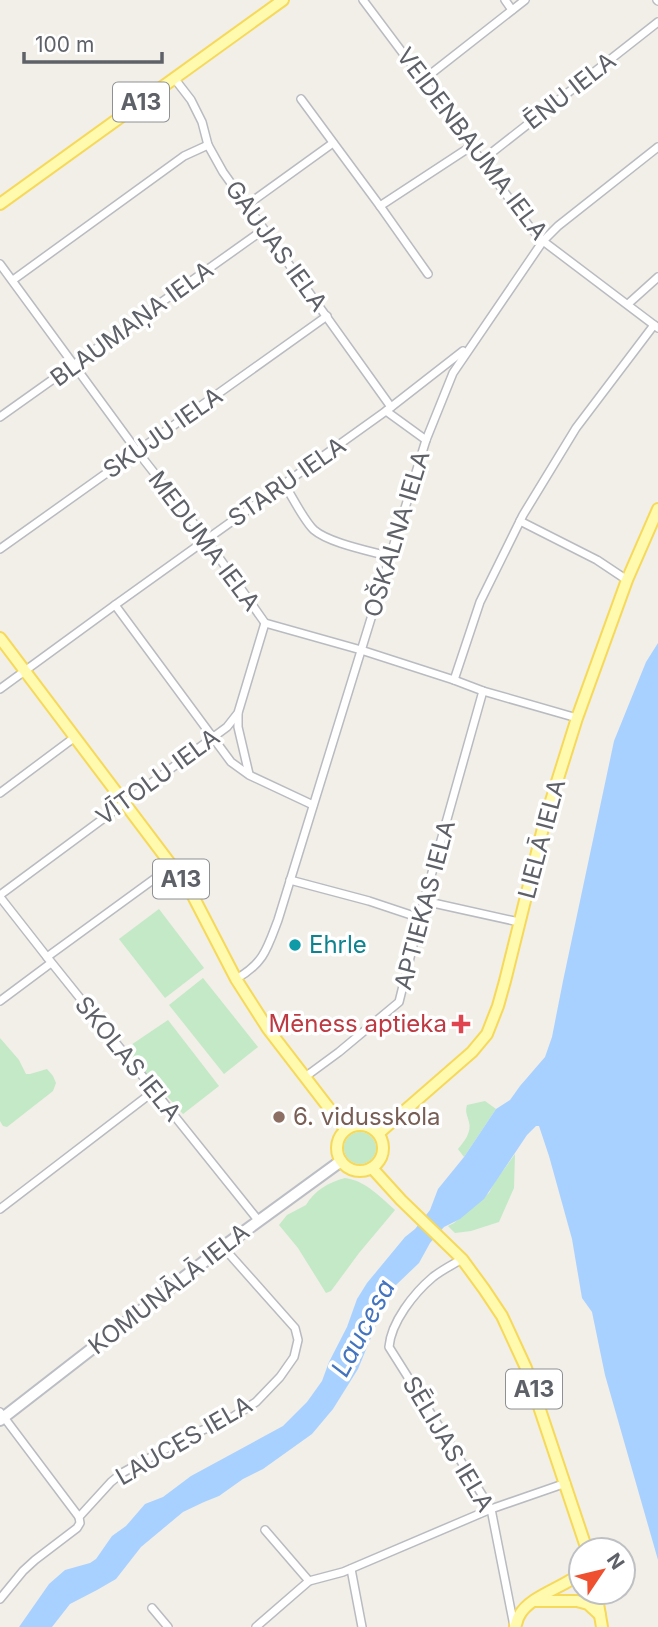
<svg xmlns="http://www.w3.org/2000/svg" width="658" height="1627" font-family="Inter,sans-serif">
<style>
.green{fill:#c3e9c7}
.water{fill:#a9d1ff}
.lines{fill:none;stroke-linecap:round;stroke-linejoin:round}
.street-casing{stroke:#b9bbc1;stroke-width:10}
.secondary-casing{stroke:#bcbec5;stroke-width:14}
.primary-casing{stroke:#f6d95b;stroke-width:14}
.street{stroke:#fff;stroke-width:7}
.secondary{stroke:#fff;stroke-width:10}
.primary{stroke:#fffaae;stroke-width:10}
.culture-dot{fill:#0f9aa8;stroke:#fff;stroke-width:2.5}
.health-dot{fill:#e0444e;stroke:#fff;stroke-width:2.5}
.education-dot{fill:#8d6e63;stroke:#fff;stroke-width:2.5}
.labels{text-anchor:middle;stroke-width:7;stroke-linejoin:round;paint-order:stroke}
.shield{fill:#fff;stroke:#8e9095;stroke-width:2}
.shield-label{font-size:23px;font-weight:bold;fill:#5e6168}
.street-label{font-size:24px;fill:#5e6168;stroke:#fff}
.culture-label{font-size:24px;fill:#0d838f;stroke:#fff;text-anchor:start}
.health-label{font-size:24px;fill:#be3a42;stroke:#fff;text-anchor:end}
.education-label{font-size:24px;fill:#785e54;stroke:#fff;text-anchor:start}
.water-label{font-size:26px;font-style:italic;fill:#4374bf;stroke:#fff}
</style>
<rect width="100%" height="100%" fill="#f1efe7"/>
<!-- green -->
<g class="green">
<polygon points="159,909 204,968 165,998 119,939"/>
<polygon points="203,978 258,1047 224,1074 169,1005"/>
<polygon points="168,1020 219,1086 183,1114 125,1049"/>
<polygon points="0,1038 19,1060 26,1074 30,1074 47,1069 53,1076 56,1083 53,1091 7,1127 3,1126 0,1121"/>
<path d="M485 1101 496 1109 464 1157 458 1149C464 1142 472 1132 469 1122 467 1114 465 1112 467 1105Z"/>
<circle cx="360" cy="1148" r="16"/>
<polygon points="515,1154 514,1188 499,1222 471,1231 455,1233 448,1226 454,1223 489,1193 494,1183"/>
<path d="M345 1178C366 1181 379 1196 395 1210L359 1253 331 1291 326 1293 298 1248 279 1225 287 1215 306 1205C314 1191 329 1182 345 1178Z"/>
</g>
<!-- water -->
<polygon class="water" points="658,643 658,1560 605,1375 592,1312 582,1298 572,1239 549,1156 539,1126 536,1126 527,1135 484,1199 460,1219 444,1227 430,1243 419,1263 396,1285 388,1296 358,1369 333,1409 312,1434 263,1469 243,1479 219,1496 204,1502 183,1512 141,1547 116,1579 97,1590 70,1604 52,1627 19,1627 49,1584 65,1570 90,1563 96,1559 112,1536 126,1526 145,1504 163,1497 191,1476 283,1426 307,1402 322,1381 329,1362 347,1327 357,1299 367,1283 405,1237 415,1229 430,1210 438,1189 464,1157 496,1109 510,1100 520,1086 545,1057 552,1037 563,981 614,741 646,662"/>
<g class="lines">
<!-- street casing -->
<g class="street-casing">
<g id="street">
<polyline points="363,0 423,80 529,226 543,241 658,328"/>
<polyline points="505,0 512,10"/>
<polyline points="657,0 658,1"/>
<polyline points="174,78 191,100 202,122 208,145 223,172 391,407"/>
<polyline points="423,80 525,0"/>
<polyline points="301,99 380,206 428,274"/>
<polyline points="481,161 658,22"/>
<polyline points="247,205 333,143"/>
<polyline points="380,206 470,147"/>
<polyline points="0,264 137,451 206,539 265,623 361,650 454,680 483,691 577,718"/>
<polyline points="13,280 184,156 208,145"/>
<polyline points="628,304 658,277"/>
<polyline points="386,411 426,440"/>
<polyline points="0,417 263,230"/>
<path d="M284 484C292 496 304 521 314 530 329 543 370 551 391 557"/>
<polyline points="520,521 597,560 627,580"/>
<polyline points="0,549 327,316"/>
<polyline points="115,605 231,762 249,775 313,805"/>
<polyline points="454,680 480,602 523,515 576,428 654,325"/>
<polyline points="0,689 115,605 386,411 463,351"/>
<polyline points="238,714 238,727 249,774"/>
<polyline points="0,793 75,737"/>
<polyline points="290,880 369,901 420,918"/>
<polyline points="0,895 227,727 238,713 265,623"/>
<polyline points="0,897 47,957 258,1220"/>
<polyline points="424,901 519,922"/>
<polyline points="47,957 172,866"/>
<path d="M236 979C264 963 267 949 278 920L426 440 453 373 543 241 558 226 658 147"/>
<polyline points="0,1001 51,963"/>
<polyline points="305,1077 339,1052 399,1002 424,901 483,691"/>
<polyline points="0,1209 154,1091"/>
<path d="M462 1259C452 1265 442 1270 433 1277 414 1293 391 1322 389 1347L491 1509 514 1626"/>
<polyline points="0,1412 79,1517"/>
<polyline points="265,1530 309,1581"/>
<polyline points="351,1569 362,1627"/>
<polyline points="0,1599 23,1571 35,1560 77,1528 80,1523 79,1517 111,1482 122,1473 195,1433 228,1420 256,1402 280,1377 294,1357 298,1340 295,1328 223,1247"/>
<polyline points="152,1608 168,1627"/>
<polyline points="256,1627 309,1581 343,1572 491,1509 566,1483"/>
</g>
</g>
<!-- secondary casing -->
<g class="secondary-casing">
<polyline id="secondary" points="0,1420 223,1247 341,1161"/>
</g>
<!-- primary casing -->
<g class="primary-casing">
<g id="primary">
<polyline points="0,204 283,0"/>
<polyline points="0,638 172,866 193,896 236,979 268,1029 345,1129"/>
<circle cx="360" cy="1148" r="23"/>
<polyline points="379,1133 472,1052 487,1034 498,1006 505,981 545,820 577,718 627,580 658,509"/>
<polyline points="372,1168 401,1200 462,1259 484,1289 502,1316 526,1368 587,1550"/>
<polyline points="596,1592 602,1627"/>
<polyline points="535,1601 577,1601 588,1604 600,1615"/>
<path d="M515 1627C517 1623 517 1619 519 1616 529 1596 565 1587 581 1573"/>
</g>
</g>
<!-- street -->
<use href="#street" class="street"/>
<!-- secondary -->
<use href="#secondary" class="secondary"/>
<!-- primary -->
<use href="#primary" class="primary"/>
</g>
<!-- markers -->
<circle class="culture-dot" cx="295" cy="945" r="7"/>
<path class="health-dot" d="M457.5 1013.5h7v7h7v7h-7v7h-7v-7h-7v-7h7z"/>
<circle class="education-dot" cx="279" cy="1117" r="7"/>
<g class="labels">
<!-- shield labels -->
<g class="shield">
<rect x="113" y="82.5" width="56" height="39" rx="5"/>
<rect x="153" y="859.5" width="56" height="39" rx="5"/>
<rect x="506" y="1369.5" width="56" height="39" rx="5"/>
</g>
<g class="shield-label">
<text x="141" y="110">A13</text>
<text x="181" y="887">A13</text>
<text x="534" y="1397">A13</text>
</g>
<!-- street labels -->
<g class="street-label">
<text transform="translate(570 91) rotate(-38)" y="8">ĒNU IELA</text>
<text transform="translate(472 144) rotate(53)" y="8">VEIDENBAUMA IELA</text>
<text transform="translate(276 246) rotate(54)" y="8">GAUJAS IELA</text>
<text transform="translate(132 324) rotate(-36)" y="8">BLAUMAŅA IELA</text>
<text transform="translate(163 433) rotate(-35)" y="8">SKUJU IELA</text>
<text transform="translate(287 482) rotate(-35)" y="8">STARU IELA</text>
<text transform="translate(397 534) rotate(-73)" y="8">OŠKALNA IELA</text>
<text transform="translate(204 541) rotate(53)" y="8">MEDUMA IELA</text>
<text transform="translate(158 777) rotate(-36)" y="8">VĪTOLU IELA</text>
<text transform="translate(542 839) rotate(-75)" y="8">LIELĀ IELA</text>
<text transform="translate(425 905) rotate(-75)" y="8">APTIEKAS IELA</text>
<text transform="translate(128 1059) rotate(51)" y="8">SKOLAS IELA</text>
<text transform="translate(169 1289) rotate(-38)" y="8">KOMUNĀLĀ IELA</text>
<text transform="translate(184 1441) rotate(-30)" y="8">LAUCES IELA</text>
<text transform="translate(448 1444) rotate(59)" y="8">SĒLIJAS IELA</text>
</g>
<!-- culture labels -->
<g class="culture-label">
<text x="309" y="953">Ehrle</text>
</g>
<!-- health labels -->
<g class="health-label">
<text x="447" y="1032">Mēness aptieka</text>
</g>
<!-- education labels -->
<g class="education-label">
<text x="293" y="1125">6. vidusskola</text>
</g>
<!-- water labels -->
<g class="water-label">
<text transform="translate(363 1328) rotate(-62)" y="9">Laucesa</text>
</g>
</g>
<!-- north arrow -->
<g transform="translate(602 1571) rotate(55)"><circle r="33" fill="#ffffff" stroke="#bfc0c3" stroke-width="2"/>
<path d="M0-5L12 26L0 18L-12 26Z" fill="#ef502f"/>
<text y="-10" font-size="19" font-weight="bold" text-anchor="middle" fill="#5e6168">N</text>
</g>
<!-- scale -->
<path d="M24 52v10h138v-10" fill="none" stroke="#5e6168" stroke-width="3.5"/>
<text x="35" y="52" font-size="21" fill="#5e6168" stroke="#ffffff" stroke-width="5" paint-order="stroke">100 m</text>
</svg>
